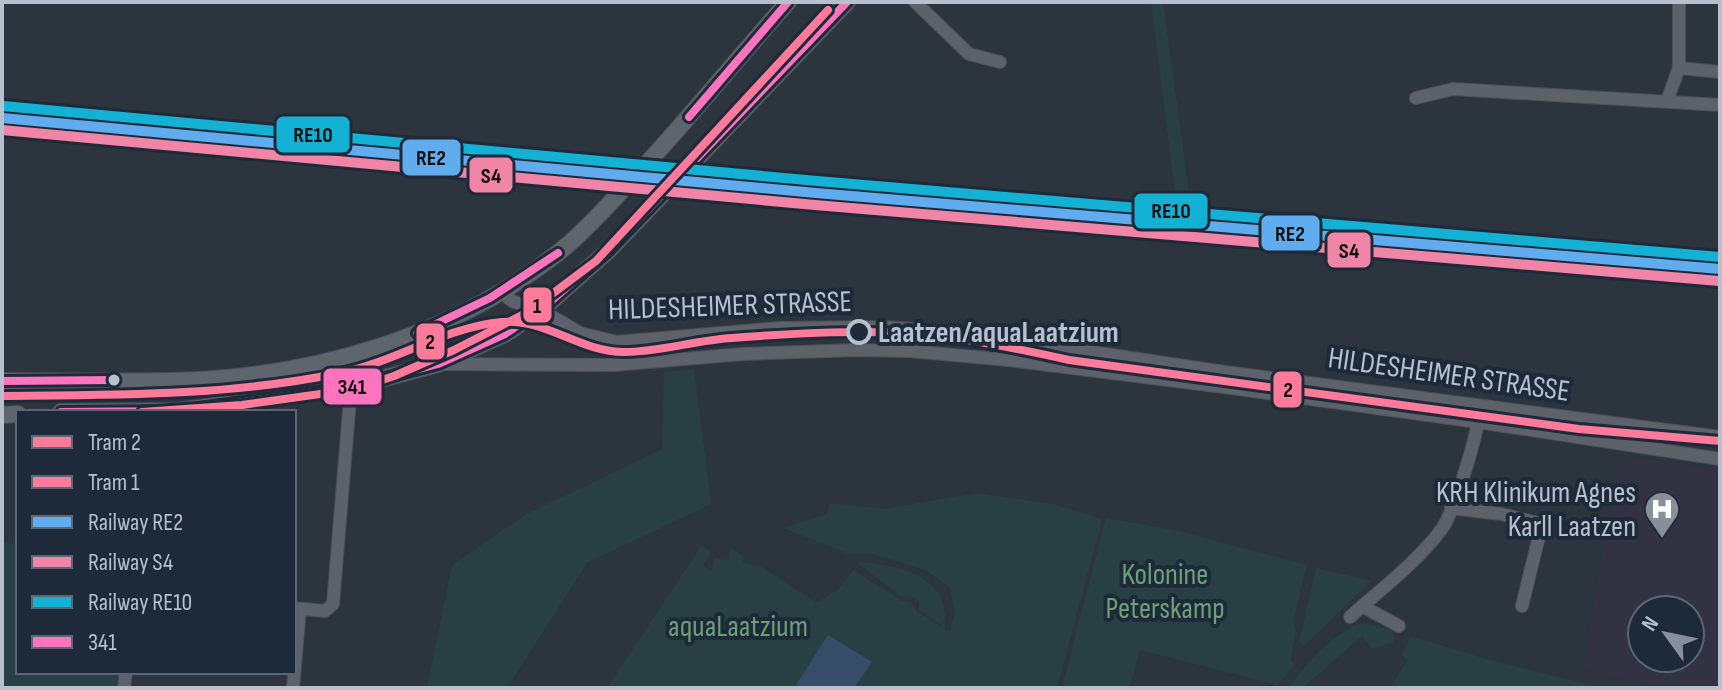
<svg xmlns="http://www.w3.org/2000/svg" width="1722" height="690" font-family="'Sofia Sans Condensed',sans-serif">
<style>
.medical{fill:#333243;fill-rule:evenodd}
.green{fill:#284044}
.water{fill:#364c68}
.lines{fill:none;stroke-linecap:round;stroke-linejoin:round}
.minor-casing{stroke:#4b5057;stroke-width:14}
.major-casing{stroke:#4a5059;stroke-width:18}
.minor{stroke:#5d626a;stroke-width:12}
.major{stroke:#5f656c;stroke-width:16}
.bus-1-casing{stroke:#1e2a39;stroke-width:14}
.bus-1{stroke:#fc73be;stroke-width:8}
.rail-1-casing{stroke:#1e2a39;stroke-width:16}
.rail-2-casing{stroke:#1e2a39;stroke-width:16}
.rail-3-casing{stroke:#1e2a39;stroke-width:16}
.rail-1{stroke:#60acee;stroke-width:10}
.rail-2{stroke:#f085a7;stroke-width:10}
.rail-3{stroke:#13b2d5;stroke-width:10}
.tram-1-casing{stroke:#1e2a39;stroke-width:14}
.tram-2-casing{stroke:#1e2a39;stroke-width:14}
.tram-1{stroke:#fe7a9b;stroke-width:8}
.tram-2{stroke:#fe7a9b;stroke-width:8}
.stop-dot{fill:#1e2a39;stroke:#b7c0cd;stroke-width:4}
.bus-dot{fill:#b7c0cd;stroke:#1e2a39;stroke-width:3}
.labels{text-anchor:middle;stroke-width:8;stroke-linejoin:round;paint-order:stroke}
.street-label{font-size:30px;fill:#b7c0cd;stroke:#1e2a39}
.stop-label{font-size:30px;font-weight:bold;fill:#b7c0cd;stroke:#1e2a39;text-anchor:start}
.poi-label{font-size:30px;fill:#b7c0cd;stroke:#1e2a39;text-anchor:end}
.park-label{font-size:30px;fill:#6ca077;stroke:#1e2a39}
.line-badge{stroke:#1e2a39;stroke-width:3}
.pale-badge-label{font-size:22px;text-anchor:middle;font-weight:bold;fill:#111}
</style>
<rect width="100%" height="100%" fill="#2c343d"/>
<!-- medical -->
<path class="medical" d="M1619 455 1720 469V688H1665L1582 669ZM1642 610H1690V658H1642Z"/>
<!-- green -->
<g class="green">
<polygon points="1151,2 1163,2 1191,207 1177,207"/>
<polygon points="694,369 711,504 587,563 507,688 427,688 452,565 525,515 662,449 664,372"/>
<polygon points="976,493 1053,504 1102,519 1057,688 607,688 702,545 711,552 703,566 712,571 715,558 729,560 731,548 744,556 743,563 760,566 816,603 838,590 853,570 902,601 911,602 918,612 950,632 955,611 949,586 925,570 873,554 849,554 783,528 827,514 830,503 884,509"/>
<polygon points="1106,518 1179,531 1307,565 1293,622 1296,629 1291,660 1294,665 1278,685 1140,650 1130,688 1062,688"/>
<polygon points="2,543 18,544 18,672 126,672 125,688 2,688"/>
<path d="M862 562C903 566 951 577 945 628L919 610V602L915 597 901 596 857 563Z"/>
<polygon points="1316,568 1371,581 1304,646 1299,642"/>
<path d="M1364 623 1395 631 1393 642 1372 649 1362 636 1302 688H1289C1302 667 1340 626 1364 623Z"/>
<polygon points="1411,636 1483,658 1602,688 1390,688 1407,661 1402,654"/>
</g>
<!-- water -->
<polygon class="water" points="828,635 872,662 854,688 801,688 796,685"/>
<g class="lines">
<!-- minor casing -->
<g class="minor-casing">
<g id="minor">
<polyline points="915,2 969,54 1000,62"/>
<polyline points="1679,68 1720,72"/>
<polyline points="1416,98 1453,89 1720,105"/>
<polyline points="1667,101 1679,68 1679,2"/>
<polyline points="500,292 514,302 541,310 580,333 617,342 780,328 882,327 959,332 1225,372 1720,437"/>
<polyline points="443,364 613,365 743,354 856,350 910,351 1008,360 1224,387 1478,422 1720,459"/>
<polyline points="1451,508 1501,514 1542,524 1522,606"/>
<polyline points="1362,606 1399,626"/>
<polyline points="294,608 325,611 333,604 351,387"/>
<path d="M1350 617C1380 590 1417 562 1441 530 1455 511 1475 441 1479 417"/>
<polyline points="124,688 126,672"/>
<polyline points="293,688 300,609"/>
</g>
</g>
<!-- major casing -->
<g class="major-casing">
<g id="major">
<path d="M2 381C58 381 115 382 171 381 311 378 455 337 564 248 588 228 608 205 628 184 684 125 734 62 788 2"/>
<polyline points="61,412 178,411 351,387 438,364 505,334 541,310 609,250 847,2"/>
<polyline points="2,415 18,414"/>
</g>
</g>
<!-- minor -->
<use href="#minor" class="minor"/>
<!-- major -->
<use href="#major" class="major"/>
<!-- bus-1 casing -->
<g class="bus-1-casing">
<g id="bus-1">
<polyline points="689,117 788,2"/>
<polyline points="417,333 490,298 558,253"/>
<polyline points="2,381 114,380"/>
<polyline points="61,412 178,411 351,387 438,364 505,334 541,310 609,250 847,2"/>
</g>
</g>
<!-- bus-1 -->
<use href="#bus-1" class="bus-1"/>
<!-- rail-1 casing -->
<g class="rail-1-casing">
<polyline id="rail-1" points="2,118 816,193 1720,269"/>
</g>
<!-- rail-2 casing -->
<g class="rail-2-casing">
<polyline id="rail-2" points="2,130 815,205 1719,281"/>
</g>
<!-- rail-3 casing -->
<g class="rail-3-casing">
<polyline id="rail-3" points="3,106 817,181 1720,257"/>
</g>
<!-- rail-1 -->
<use href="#rail-1" class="rail-1"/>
<!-- rail-2 -->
<use href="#rail-2" class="rail-2"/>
<!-- rail-3 -->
<use href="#rail-3" class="rail-3"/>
<!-- tram-1 casing -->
<g class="tram-1-casing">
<path id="tram-1" d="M2 396C114 395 230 396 340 373 396 362 445 327 502 322 546 318 579 352 624 352 660 352 696 340 732 338 798 333 866 329 932 335 978 340 1024 350 1069 360L1579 429 1720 441"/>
</g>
<!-- tram-2 casing -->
<g class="tram-2-casing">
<polyline id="tram-2" points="142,412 242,405 356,389 394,376 454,350 528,312 596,261 828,10"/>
</g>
<!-- tram-1 -->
<use href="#tram-1" class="tram-1"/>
<!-- tram-2 -->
<use href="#tram-2" class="tram-2"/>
</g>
<!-- icons -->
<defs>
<g id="hospital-pin" transform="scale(1.8)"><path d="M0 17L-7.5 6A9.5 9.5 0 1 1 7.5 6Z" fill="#868f9b" stroke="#1e2a39"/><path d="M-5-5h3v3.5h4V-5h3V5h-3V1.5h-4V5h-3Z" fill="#fff"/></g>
</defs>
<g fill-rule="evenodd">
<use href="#hospital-pin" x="1662" y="509"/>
</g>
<!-- markers -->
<circle class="stop-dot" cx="859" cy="332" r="11"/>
<circle class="bus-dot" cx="114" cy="380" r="7"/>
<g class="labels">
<!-- street labels -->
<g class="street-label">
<text transform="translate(730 305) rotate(-2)" y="10">HILDESHEIMER STRASSE</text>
<text transform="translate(1449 374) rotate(8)" y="10">HILDESHEIMER STRASSE</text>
</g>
<!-- stop labels -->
<g class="stop-label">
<text x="878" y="342">Laatzen/aquaLaatzium</text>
</g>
<!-- poi labels -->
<g class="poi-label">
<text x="1636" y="502">KRH Klinikum Agnes<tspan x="1636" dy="34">Karll Laatzen</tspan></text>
</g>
<!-- park labels -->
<g class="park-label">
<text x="1165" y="584">Kolonine<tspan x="1165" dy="34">Peterskamp</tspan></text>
<text x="738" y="636">aquaLaatzium</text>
</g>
</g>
<g class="line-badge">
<rect x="275" y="115" width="76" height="39" rx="8" fill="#13b2d5"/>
<rect x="401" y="138" width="61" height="39" rx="8" fill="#60acee"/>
<rect x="468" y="156" width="46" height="38" rx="8" fill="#f085a7"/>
<rect x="1133" y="192" width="76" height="38" rx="8" fill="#13b2d5"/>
<rect x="1260" y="214" width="61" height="38" rx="8" fill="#60acee"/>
<rect x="1326" y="231" width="46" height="38" rx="8" fill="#f085a7"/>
<rect x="522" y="286" width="31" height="38" rx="8" fill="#fe7a9b"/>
<rect x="415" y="322" width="31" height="39" rx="8" fill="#fe7a9b"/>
<rect x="322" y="367" width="61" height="39" rx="8" fill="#fc73be"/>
<rect x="1272" y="370" width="31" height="39" rx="8" fill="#fe7a9b"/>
</g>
<g class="pale-badge-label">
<text x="313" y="142">RE10</text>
<text x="431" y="165">RE2</text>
<text x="491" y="183">S4</text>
<text x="1171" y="218">RE10</text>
<text x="1290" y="241">RE2</text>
<text x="1349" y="258">S4</text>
<text x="537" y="313">1</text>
<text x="430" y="349">2</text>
<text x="352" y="394">341</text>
<text x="1288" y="397">2</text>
</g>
<!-- border -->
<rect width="1722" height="690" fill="none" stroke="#b7c0cd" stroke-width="8"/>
<!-- legend -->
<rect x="16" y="410" width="280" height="264" fill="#1e2a39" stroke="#5b6674" stroke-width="2"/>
<rect x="32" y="436" width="40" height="12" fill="#fe7a9b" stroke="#5b6674" stroke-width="2"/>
<text x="88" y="450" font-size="24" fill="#b7c0cd">Tram 2</text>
<rect x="32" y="476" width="40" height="12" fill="#fe7a9b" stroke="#5b6674" stroke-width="2"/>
<text x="88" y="490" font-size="24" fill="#b7c0cd">Tram 1</text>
<rect x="32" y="516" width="40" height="12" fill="#60acee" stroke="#5b6674" stroke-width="2"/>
<text x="88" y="530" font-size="24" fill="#b7c0cd">Railway RE2</text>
<rect x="32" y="556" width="40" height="12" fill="#f085a7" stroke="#5b6674" stroke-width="2"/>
<text x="88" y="570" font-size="24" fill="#b7c0cd">Railway S4</text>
<rect x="32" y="596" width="40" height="12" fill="#13b2d5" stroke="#5b6674" stroke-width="2"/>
<text x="88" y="610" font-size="24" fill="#b7c0cd">Railway RE10</text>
<rect x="32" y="636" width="40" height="12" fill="#fc73be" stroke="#5b6674" stroke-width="2"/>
<text x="88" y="650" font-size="24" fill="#b7c0cd">341</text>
<!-- north arrow -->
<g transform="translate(1666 634) rotate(303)"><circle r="38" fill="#1e2a39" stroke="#5b6674" stroke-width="2"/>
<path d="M0-6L14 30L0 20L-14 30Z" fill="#868f9b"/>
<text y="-12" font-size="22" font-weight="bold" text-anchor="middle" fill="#b7c0cd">N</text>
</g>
</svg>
